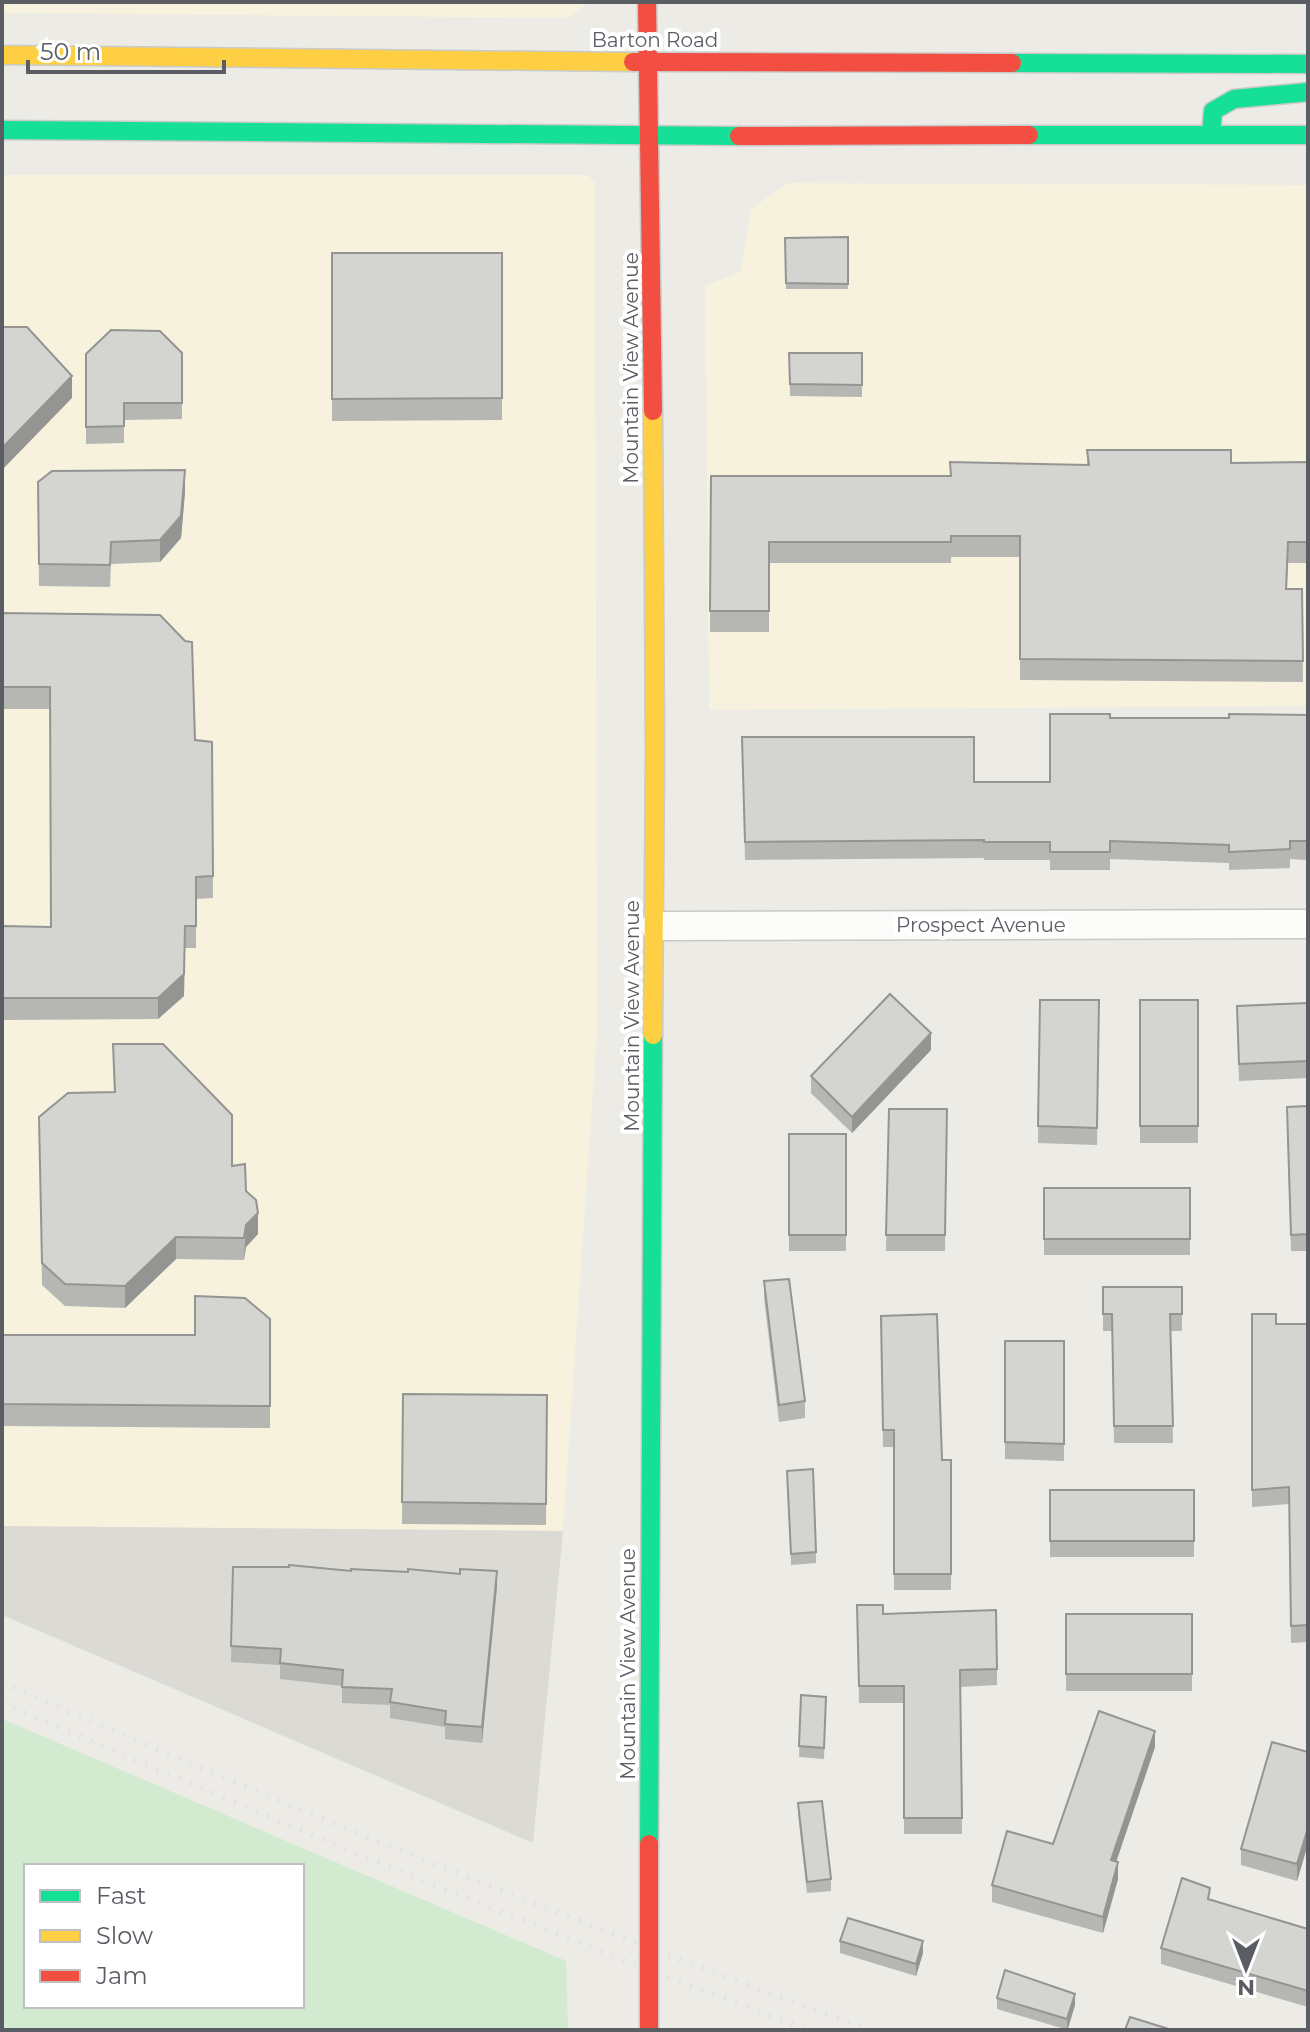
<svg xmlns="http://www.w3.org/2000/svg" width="1310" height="2032" font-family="Montserrat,sans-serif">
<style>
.commercial{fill:#f6f2dd}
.industrial{fill:#dbdad5}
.green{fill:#d2ead0;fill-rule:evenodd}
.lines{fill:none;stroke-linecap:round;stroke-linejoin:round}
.street-casing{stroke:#c8c9c7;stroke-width:31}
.fast-casing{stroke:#c9cac9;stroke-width:21}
.slow-casing{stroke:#c9cac9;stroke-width:21}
.jam-casing{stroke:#c9cac9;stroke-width:21}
.street{stroke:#fcfcfb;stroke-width:28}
.fast{stroke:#16e098;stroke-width:18}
.slow{stroke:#ffcf43;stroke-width:18}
.jam{stroke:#f24e42;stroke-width:18}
.rail{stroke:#e4e3e2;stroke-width:6;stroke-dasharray:2 10;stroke-linecap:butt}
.jam-bridge-casing{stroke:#c9cac9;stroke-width:21;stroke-linecap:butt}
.jam-bridge{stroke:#f24e42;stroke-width:18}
.wall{fill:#b6b6b3}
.shaded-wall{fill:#949492}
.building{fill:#d4d4d0;stroke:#949492;stroke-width:2}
.labels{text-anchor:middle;stroke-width:8;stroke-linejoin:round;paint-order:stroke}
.street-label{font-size:20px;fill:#5a5e64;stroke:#fff}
</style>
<rect width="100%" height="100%" fill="#ecebe5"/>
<!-- commercial -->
<g class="commercial">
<polygon points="2,2 588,2 569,18 2,13"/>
<polygon points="2,175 586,175 590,177 595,183 597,1032 563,1531 2,1526"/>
<polygon points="788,183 1308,185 1308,706 709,710 705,286 740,272 751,209"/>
</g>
<!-- industrial -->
<polygon class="industrial" points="2,1526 563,1531 533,1843 2,1615"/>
<!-- green -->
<path class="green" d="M2 1719 566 1961 568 2030H2ZM26 1866H302V2006H26Z"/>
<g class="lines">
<!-- street casing -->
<g class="street-casing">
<polyline id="street" points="655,926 1308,924"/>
</g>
<!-- fast casing -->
<g class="fast-casing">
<g id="fast">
<polyline points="1012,63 1308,64"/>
<polyline points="2,130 739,136"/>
<polyline points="1029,135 1308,135"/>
<polyline points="1211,135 1213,111 1234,99 1308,92"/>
<polyline points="649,1844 653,1035"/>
</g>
</g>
<!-- slow casing -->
<g class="slow-casing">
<g id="slow">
<polyline points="2,55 633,62"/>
<polyline points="653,411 655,751 653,1035"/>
</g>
</g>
<!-- jam casing -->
<g class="jam-casing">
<g id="jam">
<polyline points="647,2 653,411"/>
<polyline points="633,62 1012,63"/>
<polyline points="739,136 1029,135"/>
</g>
</g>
<!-- street -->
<use href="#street" class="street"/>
<!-- fast -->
<use href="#fast" class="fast"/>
<!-- slow -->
<use href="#slow" class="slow"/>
<!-- jam -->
<use href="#jam" class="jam"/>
<!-- rail -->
<g class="rail">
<path d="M2 1682C287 1808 576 1923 869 2030"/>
<polyline points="2,1703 344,1849 623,1960 808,2030"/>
</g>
<!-- jam-bridge casing -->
<g class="jam-bridge-casing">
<polyline id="jam-bridge" points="649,1844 649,2030"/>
</g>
<!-- jam-bridge -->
<use href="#jam-bridge" class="jam-bridge"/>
</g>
<!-- wall -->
<g class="wall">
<polygon points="848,237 848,289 786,289 785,238"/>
<polygon points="332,253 502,253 502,420 332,421"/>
<polygon points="182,353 182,419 124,420 124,443 86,444 86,354"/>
<polygon points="789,353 862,353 862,397 790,396"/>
<polygon points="1087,450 1231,463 1308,462 1308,563 1288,563 1287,589 1302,589 1303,682 1020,680 1020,557 951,557 951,563 769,563 769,632 710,632 711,476 950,476 1087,465"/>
<polygon points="38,482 185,492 181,538 160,562 111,564 110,587 39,586"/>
<polygon points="2,613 195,740 212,742 213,898 196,899 196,948 185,948 184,996 158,1019 2,1020 2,926 51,927 50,709 2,709"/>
<polygon points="1308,715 1308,860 1290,859 1290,868 1229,870 1229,863 1110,859 1110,870 1050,870 1050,860 984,860 984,858 745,860 742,737 974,782 1050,782 1110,718 1229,718"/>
<polygon points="1040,1000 1099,1000 1097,1145 1038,1143"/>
<rect x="1140" y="1000" width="58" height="143"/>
<polygon points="1308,1003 1308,1078 1239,1081 1237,1023"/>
<polygon points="113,1044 232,1166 246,1191 258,1234 246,1247 244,1260 176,1259 125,1308 65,1306 42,1285 39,1117 114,1092"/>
<polygon points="931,1050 852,1133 811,1093 811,1076"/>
<polygon points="1308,1106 1308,1251 1291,1251 1287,1124"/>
<polygon points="889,1109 947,1109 945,1251 886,1251"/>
<rect x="789" y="1134" width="57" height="117"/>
<rect x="1044" y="1188" width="146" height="67"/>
<polygon points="764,1281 805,1401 805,1418 779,1422 764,1298"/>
<polygon points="1103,1287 1182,1287 1182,1331 1171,1331 1173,1443 1114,1443 1112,1331 1103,1331"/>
<polygon points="1252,1314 1276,1324 1308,1324 1308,1642 1291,1643 1289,1504 1252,1507"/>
<polygon points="881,1316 942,1460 951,1460 951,1590 894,1590 894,1447 883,1447"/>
<polygon points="270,1319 270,1428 2,1426 2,1335 195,1335"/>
<polygon points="1005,1341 1064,1341 1064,1461 1005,1459"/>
<polygon points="403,1394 547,1395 546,1525 402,1524"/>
<polygon points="787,1482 816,1552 816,1563 791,1565"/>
<rect x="1050" y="1490" width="144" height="67"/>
<polygon points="233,1567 289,1567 497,1586 482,1743 445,1739 445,1727 390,1718 390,1705 342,1703 342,1686 280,1679 280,1665 231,1662"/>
<polygon points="857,1605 883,1614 997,1669 997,1685 960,1687 962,1834 904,1834 904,1703 859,1703"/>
<rect x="1066" y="1614" width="126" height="77"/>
<polygon points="801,1695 826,1697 824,1759 799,1757"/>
<polygon points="1155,1747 1116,1862 1118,1879 1103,1933 992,1902 992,1885 1053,1844"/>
<polygon points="1308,1752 1308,1844 1297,1881 1241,1865 1241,1849"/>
<polygon points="798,1803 831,1879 831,1891 807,1893 798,1814"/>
<polygon points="1210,1900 1308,1929 1308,2007 1161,1964 1161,1948"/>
<polygon points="840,1941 923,1953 916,1976 840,1953"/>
<polygon points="997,1998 1075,2005 1068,2030 997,2009"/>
</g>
<!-- shaded-wall -->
<g class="shaded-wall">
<polygon points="72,376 72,398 2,470 2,448"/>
<polygon points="185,470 185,492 181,538 160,562 160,540"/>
<polygon points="185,926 184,996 158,1019 158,998"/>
<polygon points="931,1033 931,1050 852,1133 852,1117"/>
<polygon points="258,1213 258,1234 246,1247 244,1260 246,1225"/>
<polygon points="176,1237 176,1259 125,1308 125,1286"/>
<polygon points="497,1571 497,1586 482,1743 482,1727"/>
<polygon points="1155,1731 1155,1747 1111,1877 1111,1860"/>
<polygon points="1308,1828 1308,1844 1297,1881 1297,1864"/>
<polygon points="1118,1862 1118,1879 1103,1933 1103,1917"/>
<polygon points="923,1941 923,1953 916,1976 916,1964"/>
<polygon points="1075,1994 1075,2005 1067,2030 1067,2019"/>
</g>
<!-- building -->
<g class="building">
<polygon points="848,237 848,284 786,283 785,238"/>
<polygon points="332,253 502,253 502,398 332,399"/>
<polygon points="2,327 27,327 72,376 2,448"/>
<polygon points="111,330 160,331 182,353 182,403 124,403 124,426 86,427 86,354"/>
<polygon points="789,353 862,353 862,385 790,384"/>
<polygon points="1087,450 1231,450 1231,463 1308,462 1308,542 1288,542 1286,589 1302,589 1303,661 1020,659 1020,536 951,536 951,542 769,542 769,611 710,611 711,476 951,476 950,462 1089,465"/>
<polygon points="185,470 181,516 160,540 111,542 110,565 39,564 38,482 52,471"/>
<polygon points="2,613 160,615 185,641 192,642 195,740 212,742 213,876 196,877 196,926 185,926 184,974 158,998 2,998 2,926 51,927 50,687 2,687"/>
<polygon points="1050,714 1110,714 1110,718 1229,718 1229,714 1308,715 1308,841 1290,841 1290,849 1229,852 1229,845 1110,841 1110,852 1050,852 1050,842 984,842 984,840 745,842 742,737 974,737 974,782 1050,782"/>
<polygon points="890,994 931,1033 852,1117 811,1076"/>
<polygon points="1040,1000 1099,1000 1097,1128 1038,1126"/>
<rect x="1140" y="1000" width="58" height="126"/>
<polygon points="1308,1003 1308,1061 1239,1064 1237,1006"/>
<polygon points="113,1044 163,1044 232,1115 232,1166 245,1164 246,1191 256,1200 258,1213 246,1225 244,1238 176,1237 125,1286 65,1284 42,1263 39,1117 68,1093 115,1092"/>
<polygon points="1308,1106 1308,1234 1291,1235 1287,1107"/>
<polygon points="889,1109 947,1109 945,1235 886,1235"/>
<rect x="789" y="1134" width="57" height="101"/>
<rect x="1044" y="1188" width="146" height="51"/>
<polygon points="789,1279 805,1401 779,1405 764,1281"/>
<polygon points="1103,1287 1182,1287 1182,1314 1170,1314 1173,1426 1114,1426 1112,1314 1103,1314"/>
<polygon points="195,1296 245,1298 270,1319 270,1406 2,1404 2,1335 195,1335"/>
<polygon points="937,1314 942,1460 951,1460 951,1574 894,1574 894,1430 883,1430 881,1316"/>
<polygon points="1252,1314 1276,1314 1276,1324 1308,1324 1308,1625 1291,1626 1289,1487 1252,1490"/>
<polygon points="1005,1341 1064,1341 1064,1444 1005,1442"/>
<polygon points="403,1394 547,1395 546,1504 402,1502"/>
<polygon points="813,1469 816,1552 791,1554 787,1471"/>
<rect x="1050" y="1490" width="144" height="51"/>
<polygon points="289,1565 351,1571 351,1569 408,1572 408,1569 460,1574 460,1569 497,1571 482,1727 445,1724 446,1711 390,1702 392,1689 342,1687 343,1670 280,1663 281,1649 231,1646 233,1567 289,1567"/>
<polygon points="857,1605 883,1605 883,1614 996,1610 997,1669 960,1670 962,1818 904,1818 904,1686 859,1686"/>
<rect x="1066" y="1614" width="126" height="60"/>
<polygon points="801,1695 826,1697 824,1748 799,1746"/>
<polygon points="1099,1711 1155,1731 1111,1860 1118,1862 1103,1917 992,1885 1007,1831 1053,1844"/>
<polygon points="1272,1742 1308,1752 1308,1828 1297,1864 1241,1849"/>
<polygon points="822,1801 831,1879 807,1882 798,1803"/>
<polygon points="1182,1878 1210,1888 1208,1899 1308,1929 1308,1991 1161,1948"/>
<polygon points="848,1918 923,1941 916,1964 840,1941"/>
<polygon points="1005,1970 1075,1994 1067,2019 997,1998"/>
<polygon points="1130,2017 1172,2030 1125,2030"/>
</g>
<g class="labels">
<!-- street labels -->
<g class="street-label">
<text x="655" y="47">Barton Road</text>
<text transform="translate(631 368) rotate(-90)" y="7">Mountain View Avenue</text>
<text x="981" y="932">Prospect Avenue</text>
<text transform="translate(632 1016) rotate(-90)" y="7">Mountain View Avenue</text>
<text transform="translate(628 1664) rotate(-90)" y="7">Mountain View Avenue</text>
</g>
</g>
<!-- border -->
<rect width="1310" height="2032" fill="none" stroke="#5a5e64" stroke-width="8"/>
<!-- legend -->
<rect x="24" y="1864" width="280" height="144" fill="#ffffff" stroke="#bdbfc1" stroke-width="2"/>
<rect x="40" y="1890" width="40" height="12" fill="#16e098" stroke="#bdbfc1" stroke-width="2"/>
<text x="96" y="1904" font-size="24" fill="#5a5e64">Fast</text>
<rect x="40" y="1930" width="40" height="12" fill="#ffcf43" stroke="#bdbfc1" stroke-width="2"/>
<text x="96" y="1944" font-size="24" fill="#5a5e64">Slow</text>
<rect x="40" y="1970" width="40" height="12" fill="#f24e42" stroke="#bdbfc1" stroke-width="2"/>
<text x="96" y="1984" font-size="24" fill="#5a5e64">Jam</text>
<!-- north arrow -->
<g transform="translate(1246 1968) rotate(180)" stroke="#ffffff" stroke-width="6" paint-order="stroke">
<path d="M0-6L14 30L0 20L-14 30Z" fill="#5a5e64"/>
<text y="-12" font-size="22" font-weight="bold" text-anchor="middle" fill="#5a5e64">N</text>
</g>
<!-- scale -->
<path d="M28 60v12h196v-12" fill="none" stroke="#5a5e64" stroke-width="4"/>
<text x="40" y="60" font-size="24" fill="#5a5e64" stroke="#ffffff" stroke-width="6" paint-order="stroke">50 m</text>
</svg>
